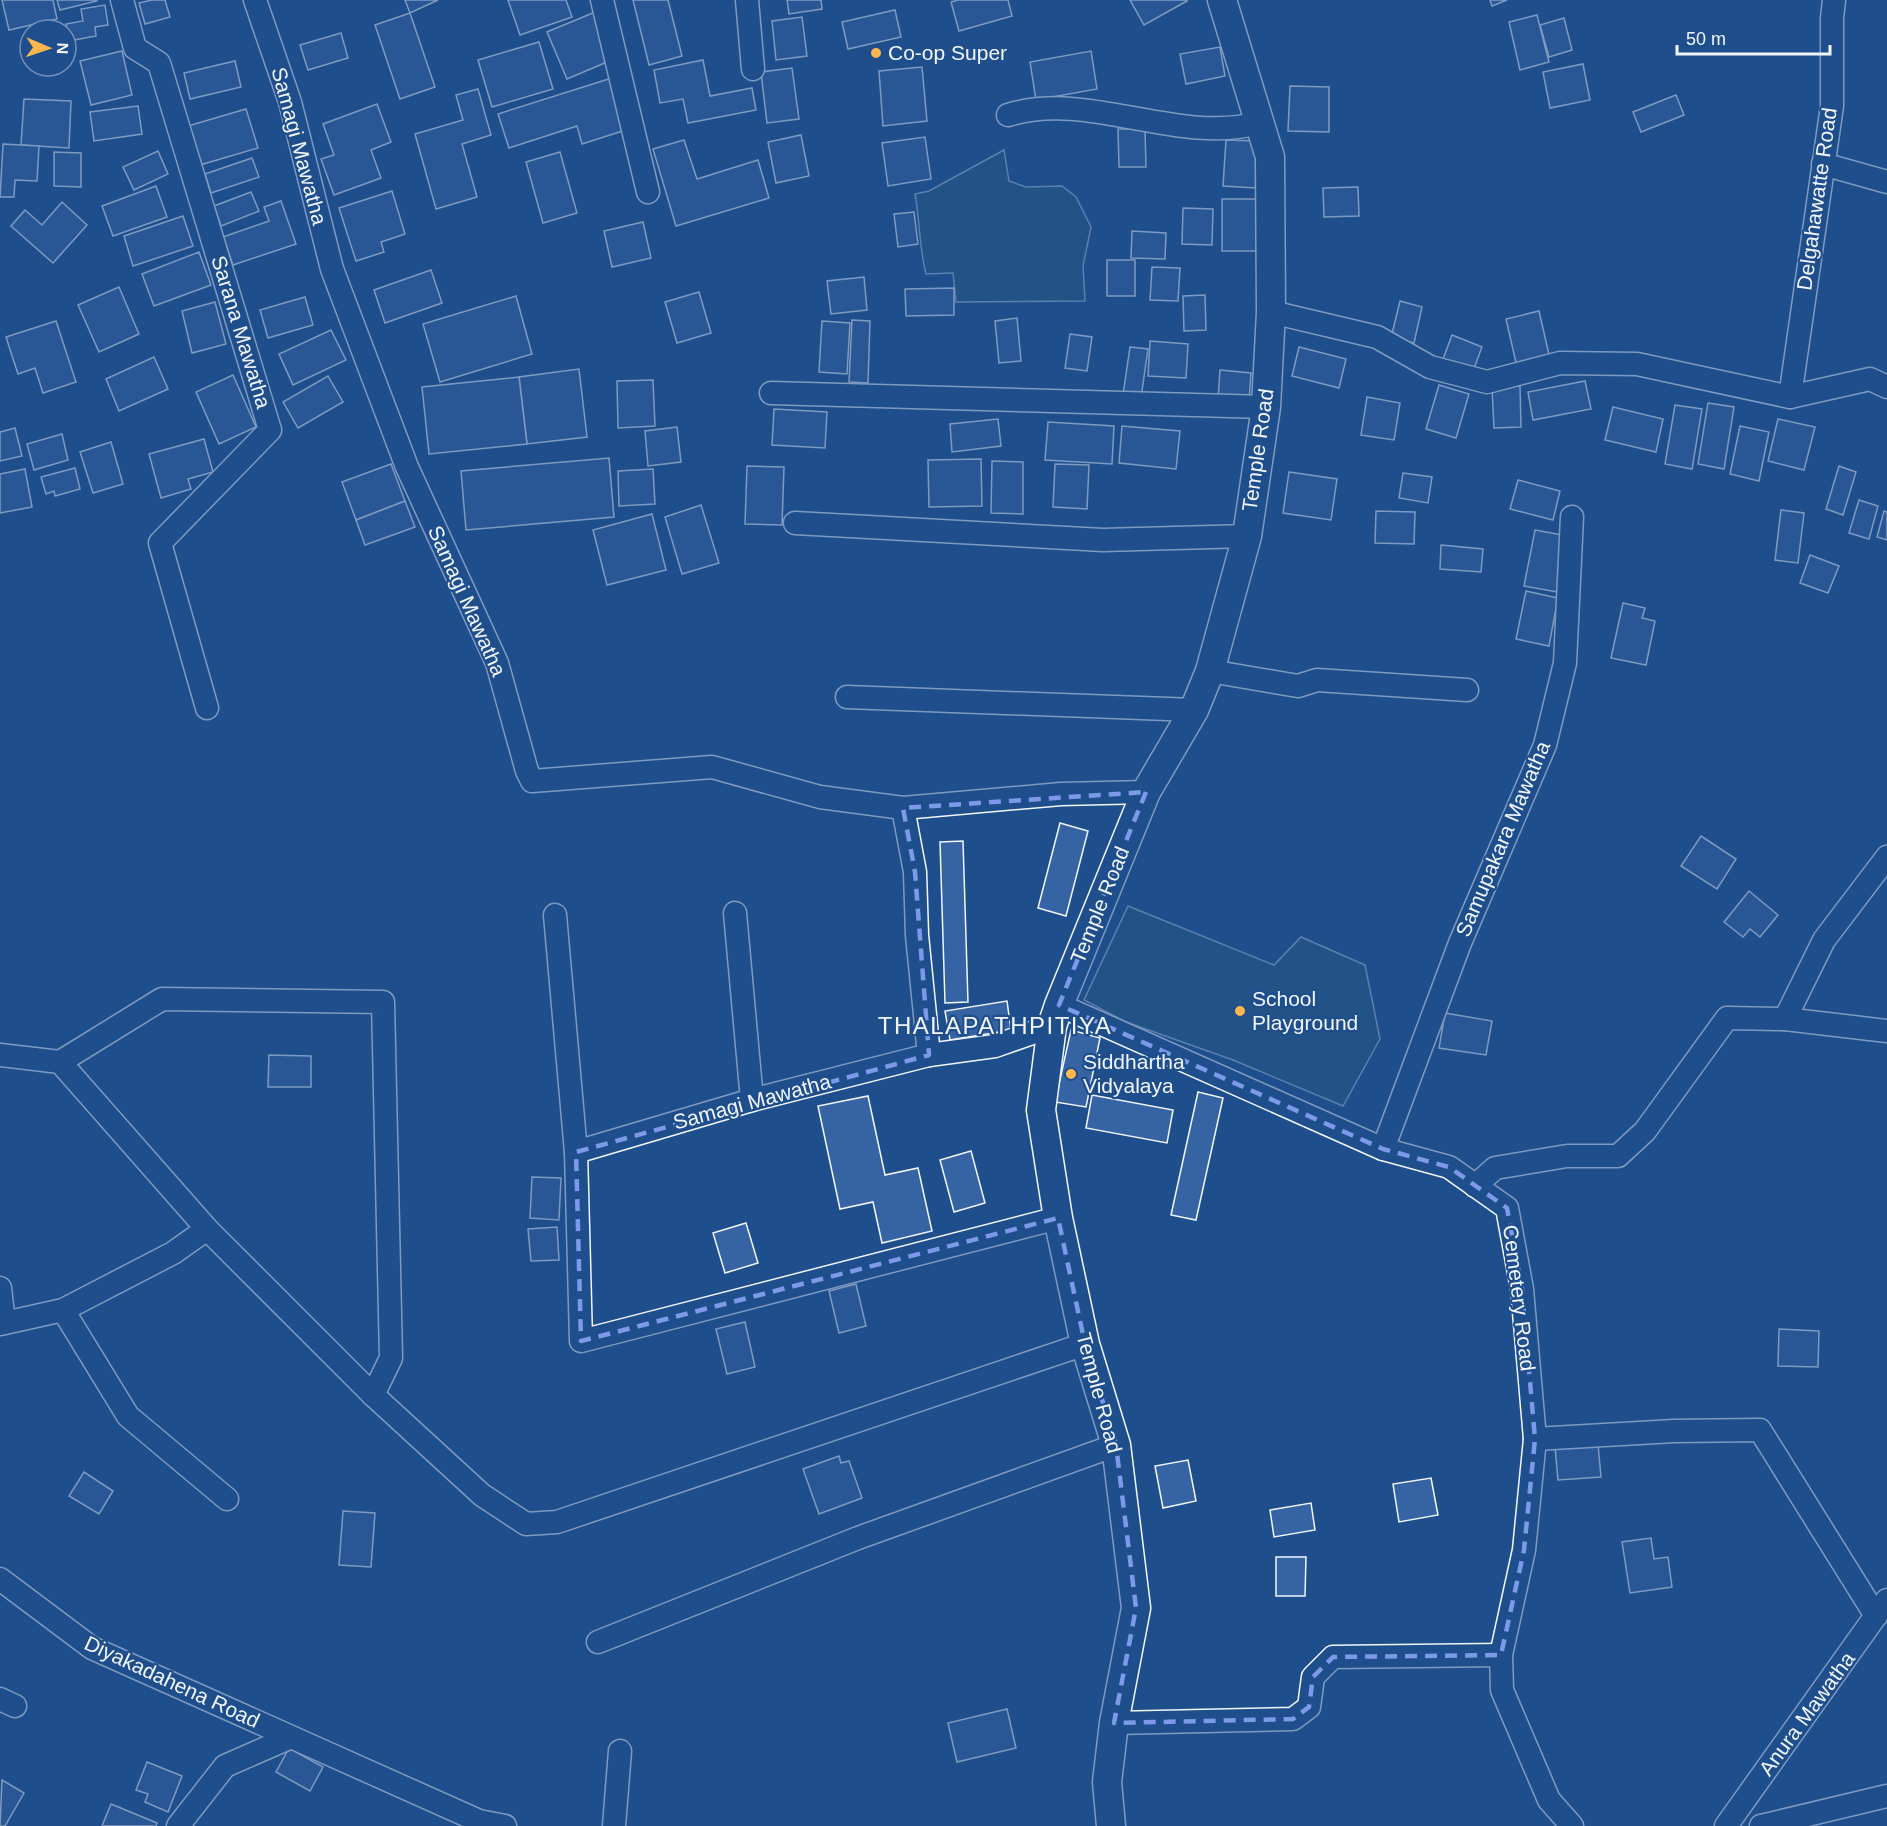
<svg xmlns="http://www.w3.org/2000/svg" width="1887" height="1826" font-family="Helvetica,sans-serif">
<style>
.green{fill:#245a82;stroke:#a8bbd7;stroke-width:1.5}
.building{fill:#3563a3;stroke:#f2f6ff;stroke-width:1.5}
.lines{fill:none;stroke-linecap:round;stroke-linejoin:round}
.minor-casing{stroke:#f2f6ff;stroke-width:25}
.major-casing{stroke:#f2f6ff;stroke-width:31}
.minor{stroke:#1f4e8c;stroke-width:22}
.major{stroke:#1f4e8c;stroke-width:28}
.marked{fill:none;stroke:#7d9aea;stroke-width:4.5;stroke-dasharray:12 8;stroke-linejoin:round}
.poi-dot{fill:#ffb74d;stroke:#1f4e8c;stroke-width:2}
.labels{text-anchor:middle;stroke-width:4.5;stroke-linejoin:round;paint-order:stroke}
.poi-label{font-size:21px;fill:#f2f6ff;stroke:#1f4e8c;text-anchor:start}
.street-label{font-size:21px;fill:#f2f6ff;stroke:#1f4e8c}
.quarter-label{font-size:24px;letter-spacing:1.5px;fill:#f2f6ff;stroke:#1f4e8c}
</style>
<rect width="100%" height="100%" fill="#1f4e8c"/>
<!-- green -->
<g class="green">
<path d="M1004 150 1009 181 1026 187 1062 186 1076 197 1091 227 1083 266 1085 301 956 302 953 273 926 274C919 247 920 221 915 194L929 191Z"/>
<polygon points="1128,906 1274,965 1301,937 1365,965 1380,1039 1343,1106 1233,1060 1126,1022 1084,1000"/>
</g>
<!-- building -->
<g class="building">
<polygon points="2,0 53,0 57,19 9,30"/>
<polygon points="57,0 97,0 97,1 60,10"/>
<polygon points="152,0 165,0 170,17 145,24 139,3"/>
<polygon points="405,0 438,0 410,13"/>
<polygon points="508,0 566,0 572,17 520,35"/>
<polygon points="633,0 668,0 682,56 649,65"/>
<polygon points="787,0 821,0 822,9 789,14"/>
<polygon points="958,0 1008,0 1012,16 959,31 951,2"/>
<polygon points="1130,0 1187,0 1187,1 1144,25"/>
<polygon points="1490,0 1507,0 1492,6"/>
<polygon points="105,5 108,25 95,27 96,36 69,41 66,24 83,21 81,9"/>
<polygon points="895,10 901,37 848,49 842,22"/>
<polygon points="595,12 614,59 567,79 547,32"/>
<polygon points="410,13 435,87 400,99 375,25"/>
<polygon points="1537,15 1549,62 1520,70 1509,22"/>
<polygon points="802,17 807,56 776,60 772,21"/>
<polygon points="1564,18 1572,50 1549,57 1540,25"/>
<polygon points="341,33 348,58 308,70 300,45"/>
<polygon points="539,42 553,89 492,107 478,60"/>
<polygon points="1220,47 1225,76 1186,84 1180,54"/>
<polygon points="122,51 132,95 91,105 80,61"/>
<polygon points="1091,51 1097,89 1036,100 1030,62"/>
<polygon points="703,60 710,96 752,88 756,110 688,123 683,99 660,103 654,70"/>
<polygon points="235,61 241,87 190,99 184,73"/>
<polygon points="1583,64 1590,100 1550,108 1543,72"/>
<polygon points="922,67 927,121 883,126 879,71"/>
<polygon points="792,68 799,119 767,123 761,72"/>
<polygon points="615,77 632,128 582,144 577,126 509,148 498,114"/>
<polygon points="1290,86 1329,87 1329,132 1288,131"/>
<polygon points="478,89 491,135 462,144 477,197 436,209 415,134 463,120 456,95"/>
<polygon points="1676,95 1684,115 1641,132 1633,112"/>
<polygon points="24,99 71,101 69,148 21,145"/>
<polygon points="377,104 391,142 371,150 381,178 334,195 321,159 334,155 323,124"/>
<polygon points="138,106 142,134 94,141 90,112"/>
<polygon points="246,109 258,148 200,165 188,126"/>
<polygon points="1118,129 1145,129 1146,167 1119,167"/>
<polygon points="801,135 809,176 776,183 768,142"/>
<polygon points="925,137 931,179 888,186 882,143"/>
<polygon points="684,140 697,179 758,160 769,198 676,226 653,149"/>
<polygon points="1226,140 1258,141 1256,188 1223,186"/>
<polygon points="3,144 39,146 37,181 15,180 14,197 0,197"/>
<polygon points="158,151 168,174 134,190 123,167"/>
<polygon points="54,152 81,153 81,187 54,186"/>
<polygon points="560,152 577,213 543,223 526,162"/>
<polygon points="252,158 259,177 211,193 205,174"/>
<polygon points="156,186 167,217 113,236 102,206"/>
<polygon points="1358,187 1359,216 1324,217 1323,188"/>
<polygon points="392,191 405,234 381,242 384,252 356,261 339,208"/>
<polygon points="251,192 259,211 221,226 214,206"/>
<rect x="1222" y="199" width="36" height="52"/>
<polygon points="281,201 296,244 233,265 223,237 269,221 264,207"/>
<polygon points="62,202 87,225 53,263 11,226 25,210 42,225"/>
<polygon points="1183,208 1213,209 1212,245 1182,244"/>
<polygon points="914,212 918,244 898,247 894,214"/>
<polygon points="183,216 193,246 133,266 124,236"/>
<polygon points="643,222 651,258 612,267 604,231"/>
<polygon points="1132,231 1166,233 1165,259 1131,258"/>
<polygon points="199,252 211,285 154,306 142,274"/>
<rect x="1107" y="260" width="28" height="36"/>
<polygon points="1152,267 1180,268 1178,301 1150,300"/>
<polygon points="431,270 442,303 385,323 374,290"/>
<polygon points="864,277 867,310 831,314 827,281"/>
<polygon points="119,287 139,334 99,352 78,305"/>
<polygon points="954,288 954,315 906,316 905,289"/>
<polygon points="699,292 711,333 677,343 665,302"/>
<polygon points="1205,295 1206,330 1184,331 1183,296"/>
<polygon points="516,296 532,354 440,382 423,324"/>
<polygon points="305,297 313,325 268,338 260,310"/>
<polygon points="1400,301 1422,307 1414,343 1391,338"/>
<polygon points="215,302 226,344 192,353 182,311"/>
<polygon points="1539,311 1550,359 1517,367 1506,319"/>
<polygon points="1017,318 1021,361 999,363 995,321"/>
<polygon points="852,320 870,321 868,383 849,382"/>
<polygon points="56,321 76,382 43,393 35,368 18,374 6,337"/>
<polygon points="822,321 850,323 847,374 819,372"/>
<polygon points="331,330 346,360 293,385 279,354"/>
<polygon points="1070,334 1092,337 1087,371 1065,368"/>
<polygon points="1452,335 1482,347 1473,371 1443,359"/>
<polygon points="1150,341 1188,344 1186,378 1148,376"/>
<polygon points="1130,347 1148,349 1141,398 1123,395"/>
<polygon points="1299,347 1346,359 1339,388 1292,376"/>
<polygon points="154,357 168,389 119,411 106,379"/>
<polygon points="579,369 587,437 527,444 519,377"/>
<polygon points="1220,370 1251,373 1249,401 1218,399"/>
<polygon points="233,375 256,427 219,444 196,392"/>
<polygon points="328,376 343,402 298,428 283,402"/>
<polygon points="519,377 527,444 429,454 422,387"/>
<polygon points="653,380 655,426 618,428 617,381"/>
<polygon points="1585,381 1591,409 1533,420 1528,392"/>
<polygon points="1439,385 1469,394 1456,438 1426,429"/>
<polygon points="1520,386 1521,427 1494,428 1492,387"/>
<polygon points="1367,397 1400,403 1394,440 1361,435"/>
<polygon points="1708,403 1734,407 1724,469 1698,464"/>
<polygon points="1675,405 1702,409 1692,469 1665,464"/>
<polygon points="1613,407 1663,419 1656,452 1605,440"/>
<polygon points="774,409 827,412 825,448 772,445"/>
<polygon points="998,419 1001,446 952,452 950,424"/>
<polygon points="1778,419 1815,427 1804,470 1768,461"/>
<polygon points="1048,422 1114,426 1112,464 1045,460"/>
<polygon points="1122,426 1180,431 1176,469 1119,463"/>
<polygon points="1740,426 1769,432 1759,481 1730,474"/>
<polygon points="677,427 681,462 648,466 645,431"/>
<polygon points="15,428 22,456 0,461 0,432"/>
<polygon points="62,434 68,460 34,470 27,444"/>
<polygon points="204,439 213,472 188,479 191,489 161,498 149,454"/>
<polygon points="111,442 123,484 93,493 80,452"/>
<polygon points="609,458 614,517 466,530 461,471"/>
<polygon points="981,459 982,506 929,507 928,460"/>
<polygon points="992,461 1023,462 1023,514 991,513"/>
<polygon points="391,464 405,501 356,520 342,482"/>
<polygon points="1055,464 1089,465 1087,509 1053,507"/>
<polygon points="747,466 784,467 782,525 745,524"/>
<polygon points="1839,466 1856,472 1843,515 1826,509"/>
<polygon points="75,468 80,489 55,496 54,491 46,494 41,477"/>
<polygon points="25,469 32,507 0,513 0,474"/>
<polygon points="653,469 655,504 619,506 618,471"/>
<polygon points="1289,472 1337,479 1331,520 1283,513"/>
<polygon points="1403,473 1432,477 1428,503 1399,498"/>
<polygon points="1518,480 1560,491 1553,520 1510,509"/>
<polygon points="1859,500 1878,506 1869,539 1849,533"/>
<polygon points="405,501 415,527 365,545 356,520"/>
<polygon points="701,505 719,563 682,574 665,517"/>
<polygon points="1781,510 1804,513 1798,563 1775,560"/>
<polygon points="1376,511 1415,512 1414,544 1375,543"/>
<polygon points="1884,511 1887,512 1887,540 1877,537"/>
<polygon points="652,514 666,570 607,585 593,530"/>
<polygon points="1535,530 1568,536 1557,592 1524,586"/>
<polygon points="1441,545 1483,549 1481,572 1440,569"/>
<polygon points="1810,555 1839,566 1828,593 1800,583"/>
<polygon points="1526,591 1558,598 1549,646 1516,639"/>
<polygon points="1623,603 1645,608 1642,618 1655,621 1646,665 1611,658"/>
<polygon points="1060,823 1088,831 1066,916 1038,908"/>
<polygon points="1701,836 1736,859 1717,889 1681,866"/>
<polygon points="963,841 968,1002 945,1003 940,842"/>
<polygon points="1749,891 1778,915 1760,937 1750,929 1743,937 1724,922"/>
<polygon points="1007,1001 1011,1030 950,1040 945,1011"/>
<polygon points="1445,1013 1492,1021 1486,1055 1439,1048"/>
<polygon points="1071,1030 1100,1038 1086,1107 1055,1102"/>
<polygon points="269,1055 311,1056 311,1087 268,1087"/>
<polygon points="1198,1092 1223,1098 1196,1220 1171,1215"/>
<polygon points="1092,1095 1173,1110 1167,1143 1086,1128"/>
<polygon points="868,1096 885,1175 918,1168 932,1231 882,1243 873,1202 840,1209 818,1106"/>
<polygon points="971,1151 985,1203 954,1212 940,1160"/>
<polygon points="532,1177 561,1178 559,1220 530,1218"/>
<polygon points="746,1223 758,1263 725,1273 713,1233"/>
<polygon points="557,1227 559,1260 531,1261 528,1229"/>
<polygon points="856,1284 866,1326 839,1333 829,1291"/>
<polygon points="745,1322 755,1367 727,1374 716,1329"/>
<polygon points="1779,1329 1819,1331 1818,1367 1778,1366"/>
<polygon points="1598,1444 1601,1477 1558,1480 1555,1447"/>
<polygon points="839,1456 841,1463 849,1461 862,1498 819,1514 803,1469"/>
<polygon points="1188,1460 1196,1501 1163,1508 1155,1466"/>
<polygon points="84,1472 113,1491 99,1514 69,1496"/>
<polygon points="1431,1478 1438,1515 1399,1522 1393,1484"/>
<polygon points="1311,1503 1315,1530 1274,1537 1270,1510"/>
<polygon points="343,1511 375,1513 371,1567 339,1565"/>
<polygon points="1651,1538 1654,1559 1668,1557 1672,1587 1630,1593 1622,1542"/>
<polygon points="1276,1557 1306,1557 1305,1596 1276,1596"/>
<polygon points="1007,1709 1016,1748 957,1762 948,1723"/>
<polygon points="289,1748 323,1767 310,1791 276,1772"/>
<polygon points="147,1762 182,1776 168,1812 145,1802 148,1794 136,1790"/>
<polygon points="2,1780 24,1793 5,1826 0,1826"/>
<polygon points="111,1804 157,1823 156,1826 102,1826"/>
</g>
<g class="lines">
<!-- minor casing -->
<g class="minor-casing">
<g id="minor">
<polyline points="122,0 135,48 159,63 270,430 160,543 207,708"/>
<polyline points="255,0 290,102 332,269 407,467 497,663 527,771 532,781 712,767 820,797 903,808 915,872 917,935 929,1055"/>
<polyline points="602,0 648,192"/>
<polyline points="747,0 753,69"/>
<path d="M1008 115C1089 90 1176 145 1259 123"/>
<polyline points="1823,164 1887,182"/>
<polyline points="1271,312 1377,337 1430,367 1487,382 1560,363 1637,364 1790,397 1870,379 1887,387"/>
<polyline points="771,393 1266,407"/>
<polyline points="1790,397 1832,106 1832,18 1834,0"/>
<polyline points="795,523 1103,540 1247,536"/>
<polyline points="1210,671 1298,686 1317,680 1467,690"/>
<polyline points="847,697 1194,710"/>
<polyline points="903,808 1061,794 1146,792"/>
<polyline points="735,913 752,1100"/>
<polyline points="555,915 576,1152 581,1341 1058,1218"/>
<polyline points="1059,1005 1383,1149 1449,1167 1507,1208 1522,1289 1535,1439 1524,1550 1501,1655 1502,1690 1549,1800 1572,1826"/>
<polyline points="1785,1019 1824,940 1887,857"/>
<polyline points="0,1055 60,1062 207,1229 373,1395 482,1495 526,1524 557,1522 1085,1344"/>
<polyline points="60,1062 162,999 383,1002 391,1358 373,1395"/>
<polyline points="1383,1149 1460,943 1545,745 1565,663 1572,517"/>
<polyline points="576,1152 752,1100 929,1055 995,1046 1052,1026"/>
<polyline points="1475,1186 1495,1168 1567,1156 1618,1156 1645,1131 1727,1018 1785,1019 1887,1031"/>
<polyline points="0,1288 4,1323"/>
<polyline points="63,1310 128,1416 227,1499"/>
<polyline points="0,1324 63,1310 173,1253 207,1229"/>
<polyline points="1535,1439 1674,1431 1760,1430 1876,1616"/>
<polyline points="0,1579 92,1648 479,1821 505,1826"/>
<polyline points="598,1642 858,1538 1116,1445"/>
<polyline points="0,1699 15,1706"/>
<polyline points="1114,1723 1293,1719 1309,1707 1313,1677 1333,1657 1501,1655"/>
<polyline points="178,1826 225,1766 289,1738"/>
<polyline points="614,1826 620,1751"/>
<polyline points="1726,1826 1887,1600"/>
<polyline points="1761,1826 1887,1796"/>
</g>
</g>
<!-- major casing -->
<g class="major-casing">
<polyline id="major" points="1111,1826 1107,1782 1114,1723 1136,1608 1116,1445 1085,1344 1058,1218 1041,1110 1052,1026 1059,1005 1146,792 1194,710 1210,671 1247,536 1266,407 1271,312 1270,157 1222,0"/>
</g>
<!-- minor -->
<use href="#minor" class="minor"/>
<!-- major -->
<use href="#major" class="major"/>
</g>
<!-- marked area -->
<path d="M0 0H1887V1826H0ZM1146 792 1059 1005 1383 1149 1449 1167 1507 1208 1522 1289 1535 1439 1524 1550 1501 1655 1333 1657 1313 1677 1309 1707 1293 1719 1114 1723 1136 1608 1116 1445 1085 1344 1058 1218 581 1341 576 1152 929 1055 915 872 903 808Z" fill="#1f4e8c" fill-opacity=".55" fill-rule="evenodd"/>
<path class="marked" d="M1146 792 1059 1005 1383 1149 1449 1167 1507 1208 1522 1289 1535 1439 1524 1550 1501 1655 1333 1657 1313 1677 1309 1707 1293 1719 1114 1723 1136 1608 1116 1445 1085 1344 1058 1218 581 1341 576 1152 929 1055 915 872 903 808Z"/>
<!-- markers -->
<g class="poi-dot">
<circle cx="876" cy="53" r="6"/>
<circle cx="1240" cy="1011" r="6"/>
<circle cx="1071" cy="1074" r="6"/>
</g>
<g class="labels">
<!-- poi labels -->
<g class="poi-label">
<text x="888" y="60">Co-op Super</text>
<text x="1252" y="1006">School<tspan x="1252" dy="24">Playground</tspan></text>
<text x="1083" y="1069">Siddhartha<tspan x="1083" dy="24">Vidyalaya</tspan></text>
</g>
<!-- street labels -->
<g class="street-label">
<text transform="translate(299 146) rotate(75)" y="7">Samagi Mawatha</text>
<text transform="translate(1817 199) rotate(-82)" y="7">Delgahawatte Road</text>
<text transform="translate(241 332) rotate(73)" y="7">Sarana Mawatha</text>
<text transform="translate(1258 450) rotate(-82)" y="7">Temple Road</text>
<text transform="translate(467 601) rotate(66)" y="7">Samagi Mawatha</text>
<text transform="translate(1503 839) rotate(-67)" y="7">Samupakara Mawatha</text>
<text transform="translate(1100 905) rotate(-68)" y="7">Temple Road</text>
<text transform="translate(752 1102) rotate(-15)" y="7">Samagi Mawatha</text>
<text transform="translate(1519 1298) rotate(83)" y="7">Cemetery Road</text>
<text transform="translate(1099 1393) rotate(75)" y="7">Temple Road</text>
<text transform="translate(172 1682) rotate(25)" y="7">Diyakadahena Road</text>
<text transform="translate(1807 1714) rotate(-54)" y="7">Anura Mawatha</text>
</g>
<!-- quarter labels -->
<g class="quarter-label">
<text x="995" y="1034">THALAPATHPITIYA</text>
</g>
</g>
<!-- north arrow -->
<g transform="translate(48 48) rotate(92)"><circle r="28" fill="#1f4e8c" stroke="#7391ba" stroke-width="1.5"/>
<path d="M0-4.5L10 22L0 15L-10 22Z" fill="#ffb74d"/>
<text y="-9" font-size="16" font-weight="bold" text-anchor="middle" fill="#f2f6ff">N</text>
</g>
<!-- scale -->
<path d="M1677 45v9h153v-9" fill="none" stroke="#f2f6ff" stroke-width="3"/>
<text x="1686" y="45" font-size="18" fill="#f2f6ff" stroke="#1f4e8c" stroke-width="4.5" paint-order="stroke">50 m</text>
</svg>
